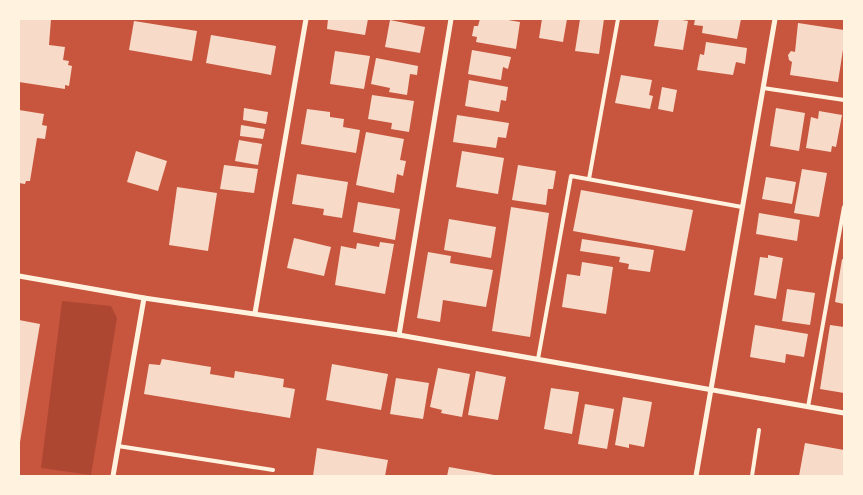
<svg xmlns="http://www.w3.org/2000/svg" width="863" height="495" font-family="Karla,sans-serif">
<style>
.green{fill:#ae4732}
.building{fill:#f7dbc8}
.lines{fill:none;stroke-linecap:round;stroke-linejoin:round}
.service{stroke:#fff3e0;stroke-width:4}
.minor{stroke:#fff3e0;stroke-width:5}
</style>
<rect width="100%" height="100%" fill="#c8553d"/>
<!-- green -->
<polygon class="green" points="62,301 111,306 117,318 91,475 41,468"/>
<!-- building -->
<g class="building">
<polygon points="19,19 51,19 49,45 65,47 63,60 69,61 68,65 72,66 69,86 65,85 65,89 19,82"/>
<polygon points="328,19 368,19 365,35 327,29"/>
<polygon points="480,19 503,19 520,22 516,49 476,42 477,37 472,36 474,26 478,26"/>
<polygon points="542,19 567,19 563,42 539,38"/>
<polygon points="580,19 604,19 599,54 575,51"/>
<polygon points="659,19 676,19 688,21 683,50 654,46"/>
<polygon points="695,19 741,19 737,39 702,33 703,26 694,25"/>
<polygon points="390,20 425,27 420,53 385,47"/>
<polygon points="134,21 197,31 192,61 129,50"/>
<polygon points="798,23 844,30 844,43 838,82 790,75 792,62 789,60 788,55 791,51 795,52"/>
<polygon points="211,35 276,46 271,75 206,63"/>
<polygon points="706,42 747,48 745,64 736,62 733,75 697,70 700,54 704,55"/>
<polygon points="472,50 511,57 508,69 503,67 501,80 468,74"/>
<polygon points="335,51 370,56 364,89 330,84"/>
<polygon points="376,58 418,66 417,75 410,74 407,95 389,92 390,88 371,84"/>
<polygon points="621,75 652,80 649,95 653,96 650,109 615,103"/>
<polygon points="469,80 508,87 506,101 501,100 499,112 465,106"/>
<polygon points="662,87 677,90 673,112 658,109"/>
<polygon points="372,95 414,101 409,132 391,129 392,123 368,119"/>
<polygon points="244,108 268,112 266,124 243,120"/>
<polygon points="776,108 805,113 799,151 770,146"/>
<polygon points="307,109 330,112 330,117 344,119 343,127 360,130 356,153 301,144"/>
<polygon points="19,110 44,114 42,125 47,126 45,139 37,138 30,181 26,181 25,184 19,183"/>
<polygon points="819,111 842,115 836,147 832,146 831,152 806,148 811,117 818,119"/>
<polygon points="457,115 509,123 506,138 498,137 496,148 453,142"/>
<polygon points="241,125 265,129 263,139 240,136"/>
<polygon points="366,132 404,139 400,160 406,161 403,176 397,174 394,193 356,185"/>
<polygon points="239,140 262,144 258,165 235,161"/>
<polygon points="136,151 167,161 158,191 127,182"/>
<polygon points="462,151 504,158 498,194 456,187"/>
<polygon points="224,165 258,169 254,193 220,189"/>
<polygon points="518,165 556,171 553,189 548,189 546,205 512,200"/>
<polygon points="802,169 827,173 819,217 794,213"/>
<polygon points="297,174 348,182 342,218 323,215 324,209 292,204"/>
<polygon points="766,177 796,182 792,204 762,199"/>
<polygon points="177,187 217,193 208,251 169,245"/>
<polygon points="581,190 693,210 685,251 573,231"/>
<polygon points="358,202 400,209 395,240 353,232"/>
<polygon points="511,207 549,213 530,337 492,331"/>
<polygon points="759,213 800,220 797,241 756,234"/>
<polygon points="449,219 496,227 491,258 444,250"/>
<polygon points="294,238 331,247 324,276 287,268"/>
<polygon points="582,239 654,250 650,272 628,269 629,264 619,262 620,257 580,251"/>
<polygon points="380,242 394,244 385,294 335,285 341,246 356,249 357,243 379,247"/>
<polygon points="428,252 451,256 450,263 493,270 486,307 443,300 440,322 417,318"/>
<polygon points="768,255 783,258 776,299 754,295 760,257 768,258"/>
<polygon points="842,259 844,260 844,304 835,302"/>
<polygon points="582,262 613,267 606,314 562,307 567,274 580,276"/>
<polygon points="787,289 815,293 810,325 782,321"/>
<polygon points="19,320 40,324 20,442 19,442"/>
<polygon points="755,325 808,334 804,357 786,354 785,363 750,357"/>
<polygon points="830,325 844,327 844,393 820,389"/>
<polygon points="162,359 211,367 210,374 234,378 235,371 284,379 283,387 295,389 290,418 144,394 149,364 160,365"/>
<polygon points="332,364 388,374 381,410 326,400"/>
<polygon points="438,368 470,374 462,417 441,413 442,410 430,407"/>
<polygon points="476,371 506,377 498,420 468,415"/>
<polygon points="396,378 429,383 423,419 390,414"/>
<polygon points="551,388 579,392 572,434 544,429"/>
<polygon points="623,397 652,402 644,447 629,444 629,448 615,445"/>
<polygon points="585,404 614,409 607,449 578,444"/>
<polygon points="805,443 844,450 844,476 799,476"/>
<polygon points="317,448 388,460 385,476 313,476"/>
<polygon points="449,467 494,475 494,476 447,476"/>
</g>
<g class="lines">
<!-- service -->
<g class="service">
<polyline points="763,88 844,100"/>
<polyline points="589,179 618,19"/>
<polyline points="538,359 571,176 742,207"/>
<polyline points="808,407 844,207"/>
<polyline points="118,446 273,470"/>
<polyline points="752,476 759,430"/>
</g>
<!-- minor -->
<g class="minor">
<polyline points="19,276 144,298 399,335 844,413"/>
<polyline points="255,313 306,19"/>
<polyline points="399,335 451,19"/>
<polyline points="113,476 144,298"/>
<polyline points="696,476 775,19"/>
</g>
</g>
<!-- border -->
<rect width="863" height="495" fill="none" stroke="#fff3e0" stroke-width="40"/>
</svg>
